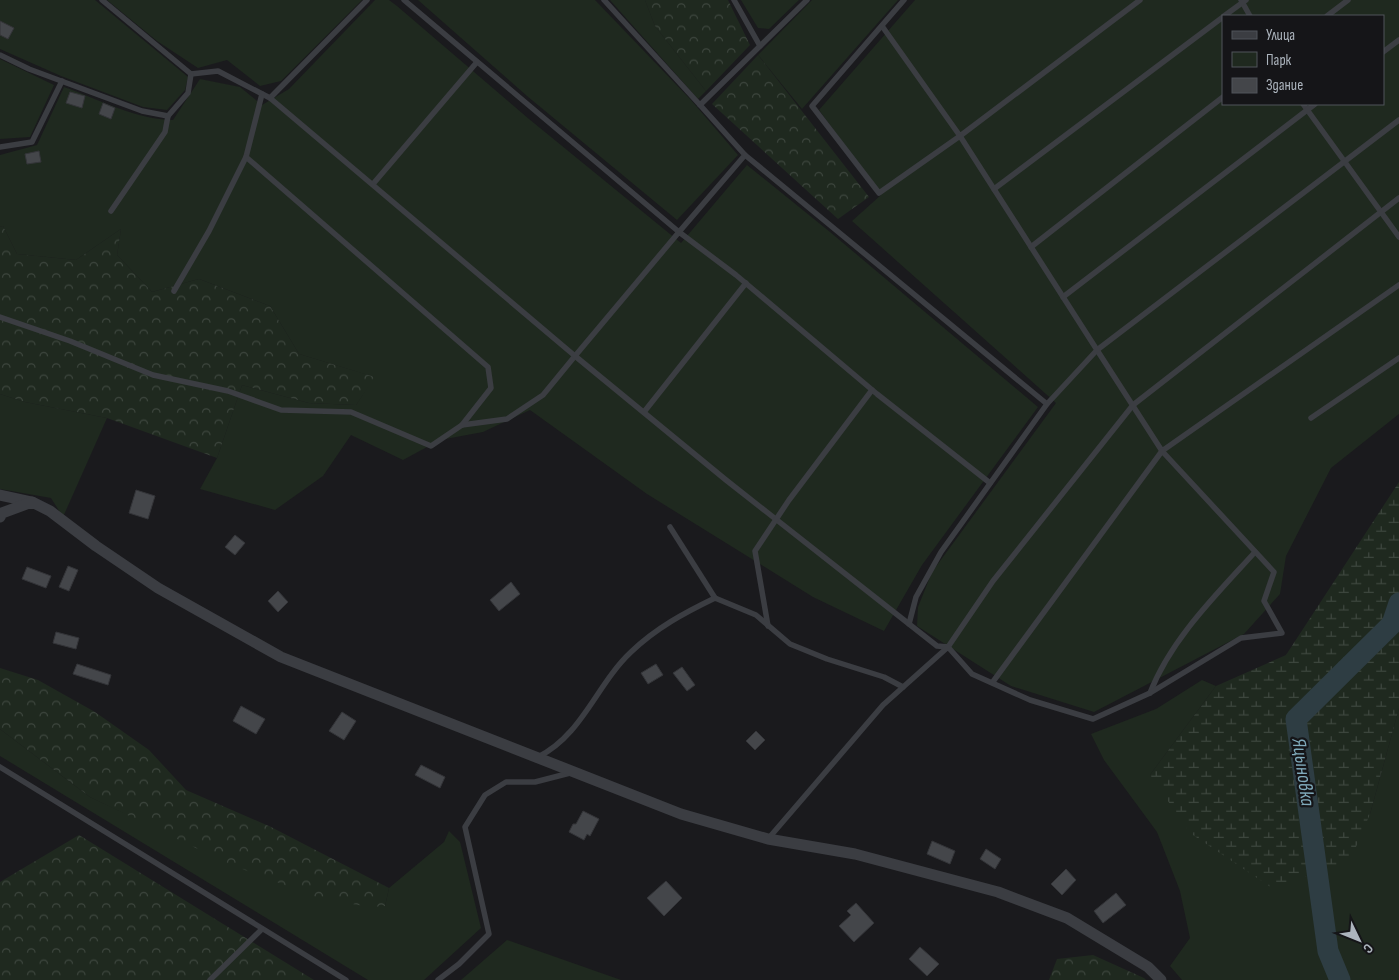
<svg xmlns="http://www.w3.org/2000/svg" width="1399" height="980" font-family="'Sofia Sans Condensed',sans-serif">
<style>
.green{fill:#1f291f;fill-rule:evenodd}
.forest{fill:url(#forest-crowns)}
.wetland{fill:url(#wetland-marsh)}
.lines{fill:none;stroke-linecap:round;stroke-linejoin:round}
.river{stroke:#2e3d43;stroke-width:21}
.building{fill:#44464a;stroke:#343539}
.service{stroke:#3b3d42;stroke-width:5.5}
.minor{stroke:#3b3d42;stroke-width:11}
.labels{text-anchor:middle;stroke-width:4.5;stroke-linejoin:round;paint-order:stroke}
.water-label{font-size:20px;font-style:italic;fill:#80aabb;stroke:#151518}
</style>
<defs>
<pattern id="forest-crowns" width="20" height="18" patternUnits="userSpaceOnUse" patternTransform="scale(1.25)"><rect width="20" height="18" fill="#1f291f"/><path d="M2 6a3 3 0 1 1 6 0M12 15a3 3 0 1 1 6 0" fill="none" stroke="#3d463e"/></pattern>
<pattern id="wetland-marsh" width="20" height="14" patternUnits="userSpaceOnUse" patternTransform="scale(1.25)"><rect width="20" height="14" fill="#1f291f"/><path d="M1 5h8M5 5V1M11 12h8M15 12V8" fill="none" stroke="#3d463e"/></pattern>
</defs>
<rect width="100%" height="100%" fill="#1a1a1d"/>
<!-- green -->
<g class="green">
<polygon points="0,0 95,0 188,77 185,90 167,110 143,107 61,76 0,49"/>
<polygon points="107,0 362,0 281,81 260,86 227,60 198,68 157,41"/>
<path d="M375 0H389L397 6 529 119 681 243 747 165 830 232 1038 407 922 565 884 631 813 597 647 494 530 410 483 432 440 440 403 460 351 435 323 476 275 510 200 489 217 458 242 385 309 403 356 405 374 377 299 354 270 306 199 279 152 292 117 255 121 229 76 260 17 254 3 226 0 227V155L37 145 64 87C98 99 137 120 173 120L200 79 240 87 262 105 289 89Z"/>
<polygon points="418,0 595,0 691,100 738,155 677,220 527,96"/>
<polygon points="610,0 645,0 655,26 706,91 698,99"/>
<polygon points="741,0 799,0 769,29 758,28"/>
<polygon points="812,0 898,0 802,109 758,55"/>
<path d="M915 0H1399V414L1331 468 1286 556 1280 594 1244 634 1094 712 1011 686 917 626 918 607 932 572 1056 403 852 221 881 195 819 110ZM1223 16H1383V104H1223Z"/>
<polygon points="0,59 54,85 30,137 0,139"/>
<polygon points="0,394 25,402 107,418 63,517 51,498 0,489"/>
<polygon points="1202,680 1216,686 1150,775 1370,814 1399,708 1399,980 1182,980 1170,966 1190,938 1180,891 1157,832 1104,760 1091,734 1156,709"/>
<polygon points="0,729 90,797 150,825 385,906 389,888 444,842 449,831 460,842 481,928 424,980 368,980 0,756"/>
<polygon points="507,940 621,980 461,980"/>
</g>
<!-- forest -->
<g class="forest">
<polygon points="645,0 728,0 750,45 706,91 655,26"/>
<polygon points="758,55 869,197 838,219 712,104"/>
<polygon points="3,226 17,254 76,260 121,229 117,255 152,292 199,279 270,306 299,354 375,377 356,405 309,403 242,385 217,458 107,418 25,402 0,394 0,227"/>
<polygon points="0,668 38,680 95,712 149,750 186,790 271,827 389,888 385,906 371,907 321,899 229,864 90,797 0,729"/>
<polygon points="79,835 314,980 0,980 0,882"/>
<polygon points="1093,955 1144,978 1146,980 1049,980 1057,959"/>
</g>
<!-- wetland -->
<polygon class="wetland" points="1399,482 1399,708 1370,814 1350,861 1272,888 1190,833 1150,775 1216,686 1286,655"/>
<g class="lines">
<!-- river -->
<polyline class="river" points="1340,980 1328,951 1296,719 1392,624 1399,603"/>
</g>
<!-- building -->
<g class="building">
<polygon points="0,21 14,28 8,39 0,35"/>
<polygon points="70,92 85,96 82,108 66,103"/>
<polygon points="103,103 115,108 111,119 99,114"/>
<polygon points="39,151 41,162 27,164 25,154"/>
<polygon points="136,490 155,496 148,519 129,513"/>
<polygon points="235,535 245,543 235,555 225,547"/>
<polygon points="68,566 78,570 69,591 59,587"/>
<polygon points="27,567 51,576 46,588 22,579"/>
<polygon points="511,582 520,594 499,611 490,600"/>
<polygon points="278,591 288,602 278,612 268,601"/>
<polygon points="56,632 79,638 76,649 53,643"/>
<polygon points="77,664 111,675 108,685 73,674"/>
<polygon points="656,664 663,675 648,684 641,673"/>
<polygon points="682,667 695,685 687,691 673,673"/>
<polygon points="241,706 265,719 256,734 233,721"/>
<polygon points="342,712 356,721 344,740 329,731"/>
<polygon points="756,731 765,740 755,750 746,741"/>
<polygon points="421,765 445,777 440,788 415,775"/>
<polygon points="583,811 599,819 590,836 587,834 584,840 569,832 573,824 576,824"/>
<polygon points="932,841 955,851 950,864 927,854"/>
<polygon points="986,849 1001,859 995,869 980,859"/>
<polygon points="1066,869 1076,880 1062,895 1051,884"/>
<polygon points="666,881 682,898 664,916 647,898"/>
<polygon points="1116,893 1126,905 1103,923 1094,911"/>
<polygon points="856,903 874,923 854,942 839,926 851,915 847,911"/>
<polygon points="920,947 939,964 927,976 909,959"/>
</g>
<g class="lines">
<!-- service -->
<g class="service">
<polyline points="102,0 191,74 218,71 270,98 367,0"/>
<polyline points="404,0 679,232 745,155 700,105"/>
<polyline points="604,0 700,105 807,0"/>
<polyline points="734,0 760,46"/>
<polyline points="1241,0 1250,16"/>
<polyline points="1224,16 1246,0"/>
<polyline points="1327,16 1348,0"/>
<polyline points="882,26 960,136 1140,0"/>
<polyline points="1383,52 1399,40"/>
<polyline points="0,55 29,69 142,111 168,116 188,93 191,74"/>
<polyline points="262,94 246,157 488,367 491,388 462,425"/>
<polyline points="1303,104 1399,237"/>
<polyline points="1399,120 1097,350 1162,451 1399,285"/>
<polyline points="0,147 32,142 62,81"/>
<polyline points="745,155 1047,404 1097,350 960,136 879,193 812,106 904,0"/>
<polyline points="373,184 477,62"/>
<polyline points="994,189 1223,17"/>
<polyline points="111,211 165,132 168,116"/>
<polyline points="1031,247 1223,97"/>
<polyline points="174,291 209,231 246,157"/>
<polyline points="1063,297 1315,104"/>
<polyline points="0,317 70,341 153,375 228,391 281,410 351,412 431,446 462,425 507,419 543,395 575,356 270,98"/>
<polyline points="644,412 746,283"/>
<polyline points="1311,418 1399,358"/>
<polyline points="990,483 877,394 736,275 679,232 575,356 726,480 937,646 948,647 993,581 1133,405 1399,198"/>
<polyline points="670,527 715,598"/>
<polyline points="909,624 916,597 941,552 1047,404"/>
<polyline points="768,626 755,551 789,500 872,390"/>
<path d="M1150 693C1171 639 1216 595 1255 552"/>
<path d="M538 757C583 734 596 685 631 652 656 628 684 613 715 598L756 615 790 644 827 659 884 677 903 687"/>
<polyline points="0,767 346,980"/>
<polyline points="768,839 883,705 948,647 972,674 1030,700 1093,719 1150,693 1241,638 1282,633 1264,601 1274,572 1162,451 992,683"/>
<polyline points="210,980 262,929"/>
<polyline points="438,980 459,964 489,934 465,827 485,795 506,782 535,782 570,773"/>
</g>
<!-- minor -->
<g class="minor">
<polyline points="0,495 32,502"/>
<polyline points="0,517 2,513 32,502 50,511 96,546 158,588 281,657 681,814 768,839 855,854 998,892 1067,918 1148,967 1161,980"/>
</g>
</g>
<g class="labels">
<!-- water labels -->
<g class="water-label">
<text transform="translate(1304 772) rotate(82)" y="7">Яцыновка</text>
</g>
</g>
<!-- legend -->
<rect x="1222" y="15" width="162" height="90" fill="#151518" stroke="#51555a"/>
<rect x="1232" y="31" width="25" height="8" fill="#3b3d42" stroke="#51555a"/>
<text x="1266" y="40" font-size="15" fill="#acb4bd">Улица</text>
<rect x="1232" y="52" width="25" height="15" fill="#1f291f" stroke="#51555a"/>
<text x="1266" y="65" font-size="15" fill="#acb4bd">Парк</text>
<rect x="1232" y="78" width="25" height="15" fill="#44464a" stroke="#51555a"/>
<text x="1266" y="90" font-size="15" fill="#acb4bd">Здание</text>
<!-- north arrow -->
<g transform="translate(1359 940) rotate(133)" stroke="#151518" stroke-width="4" paint-order="stroke">
<path d="M0-4L9 19L0 12L-9 19Z" fill="#acb4bd"/>
<text y="-8" font-size="14" font-weight="bold" text-anchor="middle" fill="#acb4bd">С</text>
</g>
</svg>
